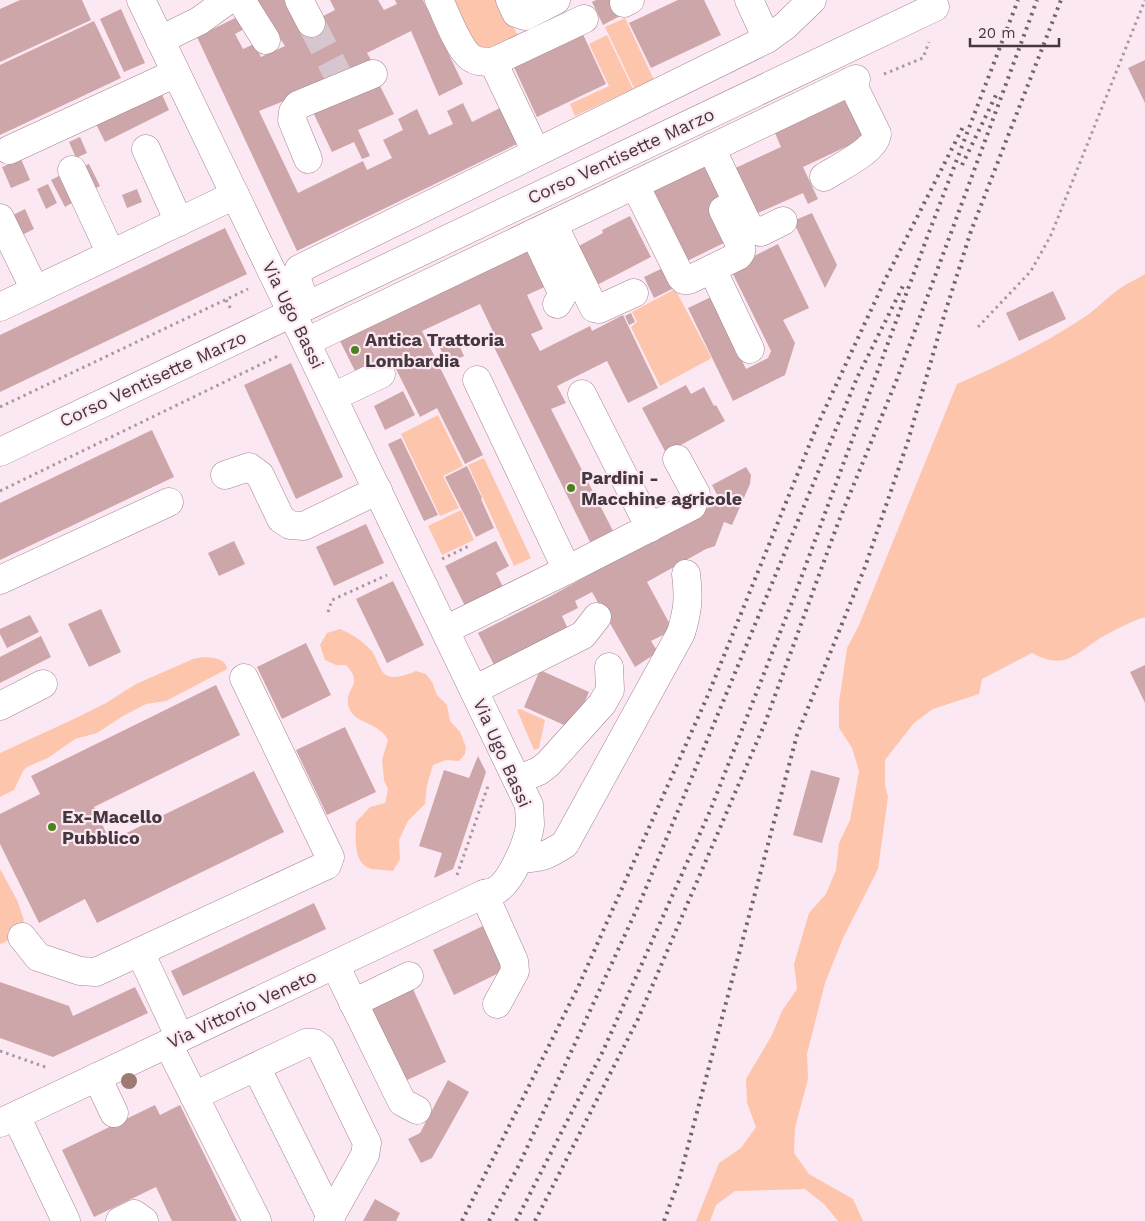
<svg xmlns="http://www.w3.org/2000/svg" width="1145" height="1221" font-family="'Work Sans',sans-serif">
<style>
.green{fill:#fec5ad}
.building{fill:#cca6a9}
.lines{fill:none;stroke-linecap:round;stroke-linejoin:round}
.minor-tunnel{stroke:#d7c5cf;stroke-width:28;stroke-dasharray:28 14;stroke-linecap:butt}
.minor-casing{stroke:#a38495;stroke-width:29}
.major-casing{stroke:#a38495;stroke-width:29}
.path{stroke:#a998a1;stroke-width:3;stroke-dasharray:2.5 4;stroke-linecap:butt}
.minor{stroke:#fff;stroke-width:28}
.major{stroke:#fff;stroke-width:28}
.rail{stroke:#74656d;stroke-width:4;stroke-dasharray:2.5 5;stroke-linecap:butt}
.tree{fill:#9d7b73}
.poi-dot{fill:#4b821b;stroke:#fce8f3;stroke-width:2}
.labels{text-anchor:middle;stroke-width:4.5;stroke-linejoin:round;paint-order:stroke}
.street-label{font-size:18px;fill:#44373e;stroke:#fce8f3}
.poi-label{font-size:18px;font-weight:bold;fill:#44373e;stroke:#fce8f3;text-anchor:start}
</style>
<rect width="100%" height="100%" fill="#fce8f3"/>
<!-- green -->
<g class="green">
<polygon points="454,0 501,0 518,36 479,54"/>
<polygon points="625,18 654,80 634,88 605,27"/>
<polygon points="607,35 633,89 575,116 570,104 609,86 589,44"/>
<path d="M1145 274V617C1130 622 1116 629 1102 637 1075 654 1065 671 1032 653L982 679 979 694 933 709 914 723 885 760V785L888 797 878 869 843 938 825 983 807 1054 808 1079 795 1128 794 1153 809 1174 853 1199 863 1221H838L824 1204 805 1189 735 1191 716 1205 710 1221H696L719 1163 741 1148 756 1127 747 1103 746 1079 772 1035 782 1011 797 989 794 964 809 913 826 894 836 870 839 843 850 820 859 771 852 748 839 728V702L847 648 859 625 957 384C1000 365 1044 344 1083 318 1096 310 1108 296 1122 287 1129 282 1138 279 1145 274Z"/>
<polygon points="675,289 711,357 710,359 660,386 631,327 637,322 632,312"/>
<polygon points="438,415 463,466 443,476 459,508 440,516 401,434"/>
<polygon points="484,458 531,558 514,566 468,465"/>
<polygon points="461,510 474,540 442,555 428,526"/>
<path d="M340 629C352 634 361 640 370 649 375 654 377 662 381 669 387 683 406 675 416 671L426 674 432 682 437 695 447 705 450 721 460 732 466 747 465 754 459 761 446 760 433 765 427 785 425 804 408 821 399 840 400 859 393 871C386 870 379 870 372 869 352 864 356 837 356 822L370 807 385 803 388 789 384 780 382 760 388 740C379 722 355 724 349 708 342 688 366 686 346 665H336L325 660 320 645 327 633Z"/>
<path d="M203 657C212 658 225 657 227 669L166 701 146 704 123 716 97 733 75 739 48 758 27 767 23 771 14 790 0 797V753L76 718 106 703 136 684 193 659Z"/>
<polygon points="520,709 545,720 539,748 534,750 517,710"/>
<path d="M0 869 17 900 24 920C17 935 17 938 0 944Z"/>
</g>
<!-- building -->
<g class="building">
<polygon points="20,0 82,0 91,20 0,62 0,9"/>
<polygon points="255,0 284,0 302,27 335,10 330,0 378,0 384,10 397,4 395,0 423,0 463,84 439,96 411,31 367,53 374,65 259,111 298,193 363,161 367,170 392,158 383,140 403,130 398,119 417,109 429,135 453,124 447,111 463,103 472,122 502,107 519,143 297,251 197,37 239,16 246,28 235,34 243,49 254,44 261,57 285,46"/>
<polygon points="596,0 612,0 620,16 603,25 592,2"/>
<polygon points="678,0 704,0 721,35 651,68 629,23"/>
<polygon points="121,9 145,63 124,72 100,19"/>
<polygon points="94,21 121,78 0,135 0,65"/>
<polygon points="582,32 606,84 537,117 513,65"/>
<polygon points="1145,60 1145,103 1128,68"/>
<polygon points="377,80 394,114 358,130 370,156 362,159 354,142 332,152 311,108"/>
<polygon points="159,88 169,110 105,142 94,120"/>
<polygon points="849,98 869,136 803,167 818,199 808,204 803,193 749,217 729,171 781,147 775,133"/>
<polygon points="80,137 87,153 76,158 69,142"/>
<polygon points="21,159 30,180 11,188 2,167"/>
<polygon points="89,164 100,186 90,191 79,168"/>
<polygon points="710,164 727,199 730,240 681,264 647,194"/>
<polygon points="63,174 77,200 65,207 51,180"/>
<polygon points="48,184 57,203 46,209 37,189"/>
<polygon points="137,189 142,202 127,208 122,195"/>
<polygon points="25,209 34,229 22,235 13,215"/>
<polygon points="812,213 837,265 825,288 793,221"/>
<polygon points="630,216 651,257 595,286 575,248 603,233 602,230"/>
<polygon points="225,228 247,274 0,392 0,335"/>
<polygon points="778,244 809,308 783,320 795,343 785,375 733,401 688,308 711,297 746,369 768,358 771,351 730,268"/>
<polygon points="533,248 551,284 527,295 543,329 531,334 540,351 590,326 592,331 623,315 658,388 628,403 607,361 557,386 566,403 551,409 613,531 590,542 492,343 497,340 480,304 422,331 483,455 465,464 437,408 420,417 392,361 378,368 375,361 355,371 339,339"/>
<polygon points="665,267 676,287 654,298 644,277"/>
<polygon points="1053,291 1066,319 1019,341 1006,313"/>
<polygon points="631,313 635,322 629,325 625,316"/>
<polygon points="455,336 464,356 447,364 438,344"/>
<polygon points="291,363 343,477 296,499 244,385"/>
<polygon points="686,385 691,394 704,387 714,406 716,405 725,421 666,453 642,408"/>
<polygon points="403,391 415,415 385,430 374,406"/>
<polygon points="152,430 174,477 0,560 0,503"/>
<polygon points="401,438 438,515 424,521 388,444"/>
<polygon points="467,466 482,498 481,499 494,528 476,537 445,477"/>
<polygon points="746,467 751,475 750,484 732,525 724,522 715,546 706,549 647,582 673,630 651,641 658,652 635,667 592,592 575,601 578,608 562,616 568,629 495,667 478,633 551,596 720,501 712,485"/>
<polygon points="366,524 384,563 334,586 316,547"/>
<polygon points="234,541 245,564 219,576 208,553"/>
<polygon points="496,541 509,566 496,573 503,587 465,606 445,566"/>
<polygon points="393,581 424,645 387,663 356,599"/>
<polygon points="101,609 121,652 89,667 68,624"/>
<polygon points="30,615 39,632 7,648 0,634 0,629"/>
<polygon points="41,636 51,657 0,683 0,657"/>
<polygon points="306,643 331,695 282,719 257,667"/>
<polygon points="1145,665 1145,703 1130,672"/>
<polygon points="540,670 589,692 573,729 524,707"/>
<polygon points="216,685 240,735 94,807 110,841 254,771 284,832 97,923 85,899 39,923 0,844 0,814 40,794 31,776"/>
<polygon points="345,727 376,792 327,815 296,750"/>
<polygon points="478,756 486,772 457,858 453,869 434,878 442,853 419,846 444,770 469,778"/>
<polygon points="811,770 840,778 822,843 793,835"/>
<polygon points="314,903 326,929 183,996 171,971"/>
<polygon points="485,925 507,969 454,995 433,950"/>
<polygon points="0,982 69,1006 73,1016 135,987 148,1013 53,1057 0,1038"/>
<polygon points="413,989 446,1062 405,1081 370,1009"/>
<polygon points="448,1080 469,1092 432,1158 421,1163 408,1139 420,1133"/>
<polygon points="155,1105 160,1115 180,1105 237,1221 172,1221 156,1187 94,1217 62,1150"/>
<polygon points="375,1199 400,1213 396,1221 363,1221"/>
</g>
<g class="lines">
<!-- minor-tunnel -->
<polyline class="minor-tunnel" points="311,23 340,79"/>
<!-- minor casing -->
<g class="minor-casing">
<g id="minor">
<polyline points="241,0 266,40"/>
<polyline points="299,0 311,23"/>
<path d="M439 0C447 16 457 46 470 57 476 62 486 62 493 62L584 19"/>
<polyline points="510,0 516,13 525,16 556,0"/>
<polyline points="749,0 767,39"/>
<polyline points="624,3 630,0"/>
<polyline points="160,40 199,21 228,0"/>
<polyline points="493,62 536,152"/>
<polyline points="711,148 749,227 761,232 783,221"/>
<polyline points="146,149 179,222"/>
<polyline points="9,150 176,73"/>
<polyline points="308,159 292,120 293,112 298,105 373,74"/>
<polyline points="72,170 111,254"/>
<path d="M824 177C838 168 875 151 877 134L851 81"/>
<polyline points="635,185 681,277 684,280 689,280 738,256 741,252 741,247 723,210"/>
<polyline points="0,218 35,290"/>
<polyline points="553,224 594,308 599,309 634,293"/>
<polyline points="534,233 560,288 562,296 557,304"/>
<polyline points="712,269 750,349"/>
<polyline points="306,306 296,276 299,269 767,39 785,26 812,0"/>
<polyline points="0,307 235,195"/>
<polyline points="306,342 856,79"/>
<polyline points="477,380 567,570"/>
<polyline points="582,394 650,528"/>
<polyline points="333,397 381,374"/>
<polyline points="225,475 249,467 260,475 281,519 290,525 304,526 378,490"/>
<polyline points="0,580 169,502"/>
<polyline points="445,630 567,570 692,506 696,494 677,459"/>
<polyline points="474,690 583,635 597,617"/>
<polyline points="0,706 43,684"/>
<polyline points="517,780 539,771 548,764 602,704 610,690 609,667"/>
<path d="M520 858C540 859 548 855 565 844L681 633C688 610 689 597 686 574"/>
<polyline points="484,894 514,961 515,971 497,1004"/>
<polyline points="22,937 38,957 80,971 96,972 327,865 330,857 244,678"/>
<polyline points="140,952 180,1038"/>
<polyline points="335,965 402,1102 417,1110"/>
<polyline points="353,1003 409,976"/>
<polyline points="168,1044 257,1221"/>
<polyline points="256,1067 331,1217"/>
<polyline points="97,1077 114,1113"/>
<polyline points="194,1096 306,1043 314,1043 321,1048 367,1143 365,1155 328,1221"/>
<polyline points="16,1116 66,1221"/>
<path d="M0 1123 484 894C487 893 492 893 495 891 511 883 528 842 530 825 530 818 529 811 529 805L141 0"/>
<polyline points="120,1221 134,1214 144,1221"/>
</g>
</g>
<!-- major casing -->
<g class="major-casing">
<polyline id="major" points="0,452 935,7"/>
</g>
<!-- path -->
<g class="path">
<polyline points="884,74 923,58 929,42"/>
<polyline points="226,300 232,311"/>
<polyline points="978,327 1031,271 1051,235 1145,0"/>
<polyline points="0,407 248,289"/>
<polyline points="0,491 280,355"/>
<polyline points="442,559 471,545"/>
<polyline points="328,612 332,600 387,575"/>
<polyline points="457,875 488,786"/>
<polyline points="0,1051 48,1068"/>
</g>
<!-- minor -->
<use href="#minor" class="minor"/>
<!-- major -->
<use href="#major" class="major"/>
<!-- rail -->
<g class="rail">
<polyline points="962,165 996,95"/>
<polyline points="462,1221 579,985 708,695 817,426 885,280 964,125"/>
<polyline points="489,1221 519,1165 641,900 857,378 904,284"/>
<polyline points="516,1221 603,1051 710,811 794,597 928,235 1018,0"/>
<polyline points="535,1221 638,1019 765,723 838,523 897,379 1037,0"/>
<polyline points="664,1221 679,1180 797,735 865,567 908,441 944,316 971,231 1061,0"/>
</g>
</g>
<!-- trees -->
<circle class="tree" cx="129" cy="1081" r="8"/>
<!-- markers -->
<g class="poi-dot">
<circle cx="355" cy="350" r="5"/>
<circle cx="571" cy="488" r="5"/>
<circle cx="52" cy="827" r="5"/>
</g>
<g class="labels">
<!-- street labels -->
<g class="street-label">
<text transform="translate(621 156) rotate(-25)" y="6">Corso Ventisette Marzo</text>
<text transform="translate(293 315) rotate(64)" y="6">Via Ugo Bassi</text>
<text transform="translate(153 379) rotate(-25)" y="6">Corso Ventisette Marzo</text>
<text transform="translate(502 753) rotate(66)" y="6">Via Ugo Bassi</text>
<text transform="translate(242 1009) rotate(-25)" y="6">Via Vittorio Veneto</text>
</g>
<!-- poi labels -->
<g class="poi-label">
<text x="365" y="346">Antica Trattoria<tspan x="365" dy="21">Lombardia</tspan></text>
<text x="581" y="484">Pardini -<tspan x="581" dy="21">Macchine agricole</tspan></text>
<text x="62" y="823">Ex-Macello<tspan x="62" dy="21">Pubblico</tspan></text>
</g>
</g>
<!-- scale -->
<path d="M970 38v8h89v-8" fill="none" stroke="#44373e" stroke-width="2.5"/>
<text x="978" y="38" font-size="15" fill="#44373e" stroke="#fce8f3" stroke-width="4" paint-order="stroke">20 m</text>
</svg>
